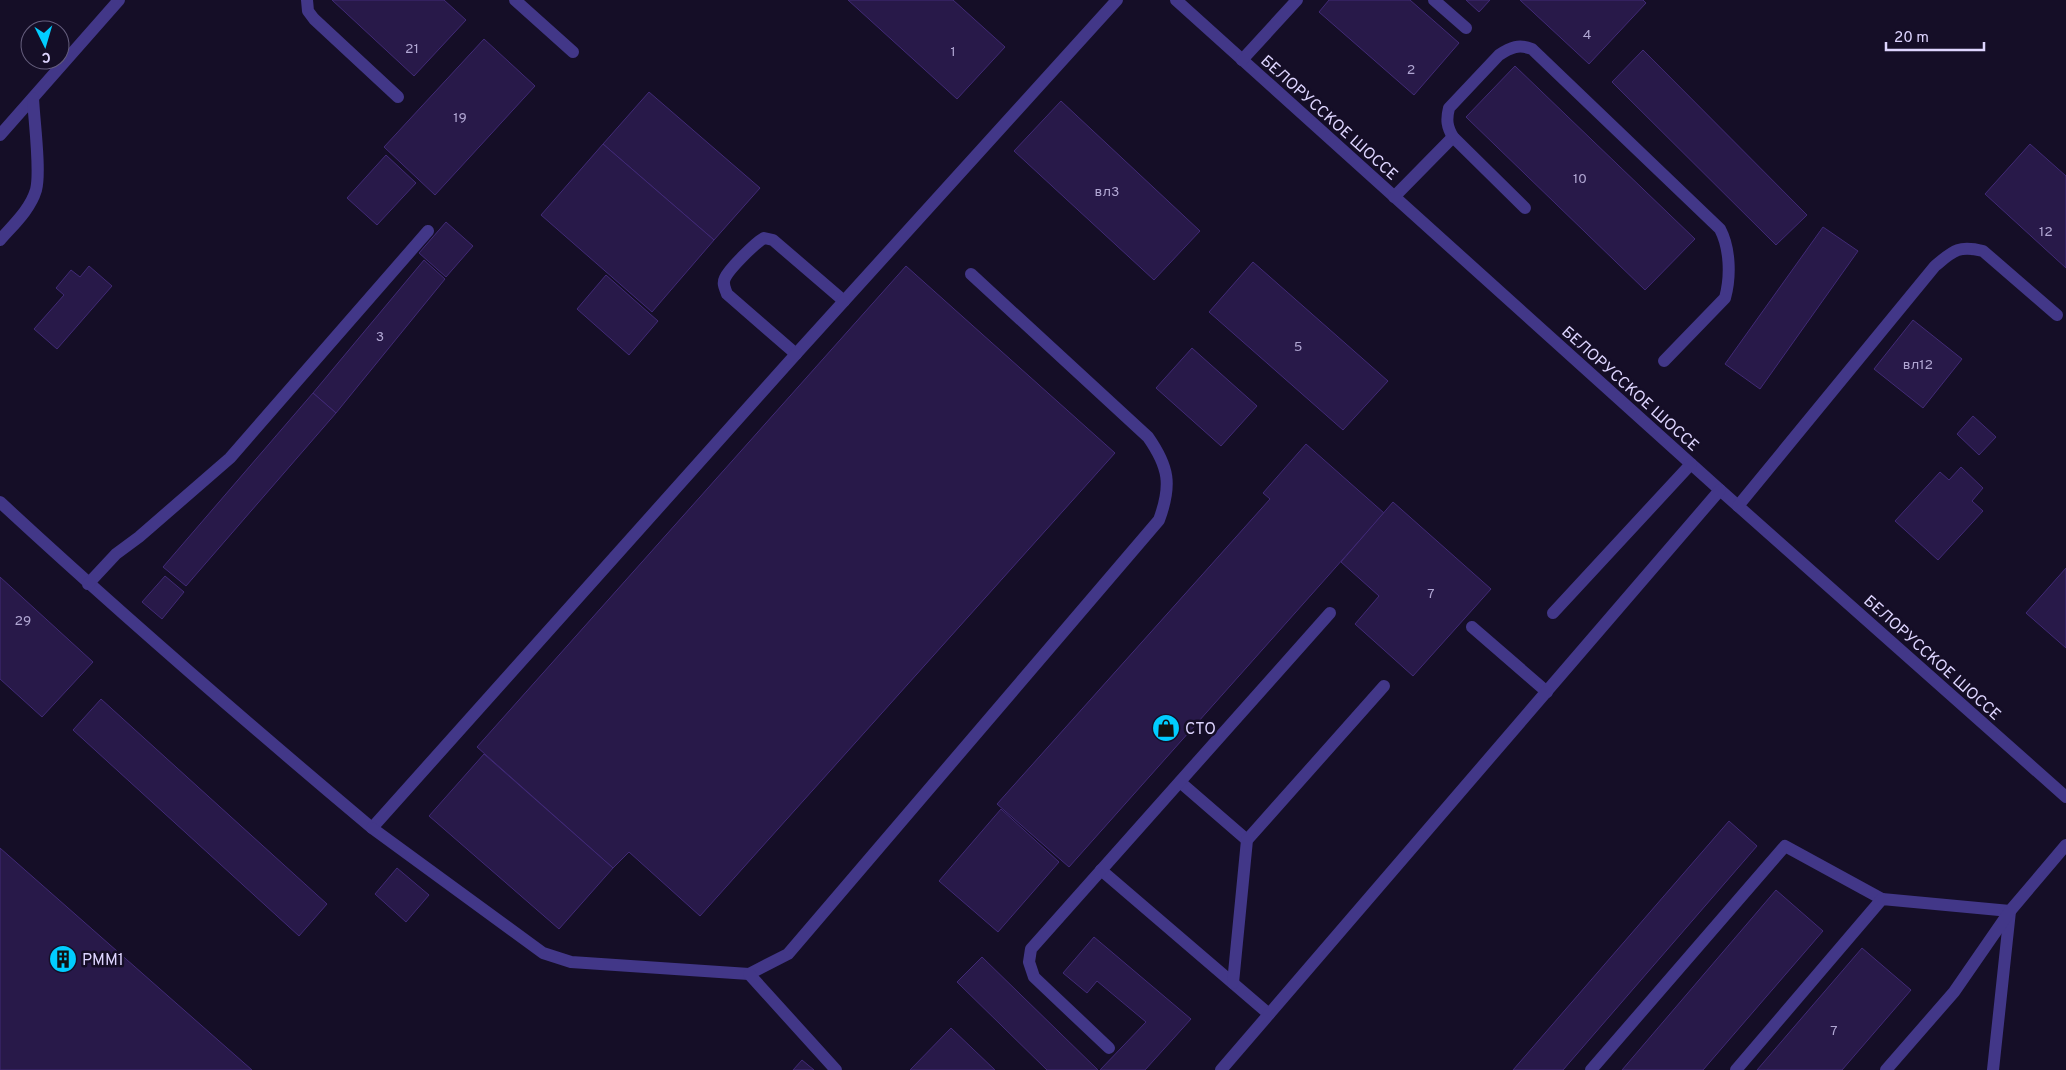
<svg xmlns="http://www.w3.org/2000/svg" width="2066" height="1070" font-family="Overpass,sans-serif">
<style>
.building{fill:#281949;stroke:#412a76}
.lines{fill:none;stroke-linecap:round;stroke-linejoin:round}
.minor{stroke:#423788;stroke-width:12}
.labels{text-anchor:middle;stroke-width:5;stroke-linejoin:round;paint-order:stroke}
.number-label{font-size:14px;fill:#b0a6d2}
.street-label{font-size:16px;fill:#ded5ff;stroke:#150e27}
.poi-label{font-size:16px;fill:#ded5ff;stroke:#150e27;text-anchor:start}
</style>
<rect width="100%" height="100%" fill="#150e27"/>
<!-- building -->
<g class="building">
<polygon points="332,0 444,0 466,20 414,76"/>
<polygon points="848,0 953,0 1005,47 957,99"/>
<polygon points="1329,0 1410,0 1459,43 1414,95 1319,12"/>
<polygon points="1466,0 1490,0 1479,12"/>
<polygon points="1520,0 1643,0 1646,3 1589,64"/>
<polygon points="484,39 535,86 435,195 384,147"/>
<polygon points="1643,50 1807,215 1776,245 1612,82"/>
<polygon points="1515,66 1695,239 1645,290 1466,117"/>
<polygon points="649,92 760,188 714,240 603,144"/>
<polygon points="1061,101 1200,231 1154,280 1014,151"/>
<polygon points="603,144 714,240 652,312 541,215"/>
<polygon points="2030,144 2066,176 2066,268 1985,194"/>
<polygon points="386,155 416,183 377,225 347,198"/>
<polygon points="446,222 473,246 446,277 419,253"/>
<polygon points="1823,227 1858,251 1760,389 1725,364"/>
<polygon points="424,260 445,279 336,413 313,393"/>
<polygon points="1253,262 1388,381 1343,430 1209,312"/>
<polygon points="89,266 112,286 57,349 34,329 64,295 56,288 71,270 80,277"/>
<polygon points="906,266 1115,453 700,916 629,852 613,868 477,747"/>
<polygon points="606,275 658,321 629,355 577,309"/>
<polygon points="1913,320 1962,359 1923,408 1874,369"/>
<polygon points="1192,348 1257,406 1221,446 1156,388"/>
<polygon points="313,393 336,413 186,586 163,567"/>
<polygon points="1973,416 1996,437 1979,455 1957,434"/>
<polygon points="1306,444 1384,513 1069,867 997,804 1270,499 1263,493"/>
<polygon points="1961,467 1983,488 1972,501 1983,511 1938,560 1895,521 1940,472 1949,480"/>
<polygon points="1393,502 1491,589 1413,676 1355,624 1379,596 1341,562"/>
<polygon points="2066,568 2066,648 2026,613"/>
<polygon points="165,576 184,592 162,619 142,602"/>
<polygon points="0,577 93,662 42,717 0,679"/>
<polygon points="101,699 327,904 299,936 73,730"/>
<polygon points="484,754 613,868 559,929 429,816"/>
<polygon points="1001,809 1059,862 998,932 939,881"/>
<polygon points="1729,821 1757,846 1563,1070 1513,1070"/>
<polygon points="0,848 252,1070 0,1070"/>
<polygon points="397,868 429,895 406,922 375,894"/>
<polygon points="1776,890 1823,931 1703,1070 1622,1070"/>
<polygon points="1094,937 1191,1019 1145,1070 1100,1070 1146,1022 1097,981 1087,993 1063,973"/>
<polygon points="1862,948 1911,990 1842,1070 1757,1070"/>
<polygon points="982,957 1098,1070 1047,1070 957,982"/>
<polygon points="951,1028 995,1070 910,1070"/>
<polygon points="802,1060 814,1070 793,1070"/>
</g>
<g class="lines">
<!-- minor -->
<g class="minor">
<polyline points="307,0 308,11 314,19 398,97"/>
<polyline points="515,0 573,52"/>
<polyline points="1176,0 1720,490 2066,797"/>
<polyline points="1434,0 1466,28"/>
<polyline points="1242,60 1297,0"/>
<polyline points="0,135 119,0"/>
<polyline points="1394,197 1453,137"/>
<path d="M1525 208 1453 137C1447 127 1446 120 1449 108L1499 55C1511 47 1519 44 1532 49L1720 229C1730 248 1731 276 1725 298L1664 361"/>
<path d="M0 240C13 225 30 210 36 190 41 171 34 120 33 98"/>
<path d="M796 354 727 294C725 288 722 284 725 278 729 269 755 243 764 238L773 240 844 301"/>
<path d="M0 502C121 614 246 722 372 828L796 354 1117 0"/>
<path d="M1738 506 1935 266C1953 251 1958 245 1983 251L2057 315"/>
<polyline points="88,584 116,554 139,537 230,458 428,231"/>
<polyline points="1553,613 1691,464"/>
<polyline points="1472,627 1547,692"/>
<polyline points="1180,782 1247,840"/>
<path d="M372 828 543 953 571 962 749 974 788 954 1159 520C1172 485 1169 467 1148 437L971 274"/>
<polyline points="1101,870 1269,1014"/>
<polyline points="749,974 836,1070"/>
<polyline points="1233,983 1247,840 1384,686"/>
<polyline points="1109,1048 1034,977 1029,962 1031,949 1330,613"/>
<polyline points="1221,1070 1720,490"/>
<polyline points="1591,1070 1785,846 1882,899"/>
<polyline points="1736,1070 1882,899 2010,911 1993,1070"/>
<polyline points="1886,1070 1954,992 2010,911 2066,845"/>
</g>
</g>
<!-- icons -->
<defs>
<g id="shop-disc" transform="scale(1.4375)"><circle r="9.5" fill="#01cdff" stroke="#150e27"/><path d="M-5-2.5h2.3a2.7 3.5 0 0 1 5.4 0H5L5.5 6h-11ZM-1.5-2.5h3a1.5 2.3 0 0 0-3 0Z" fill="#111"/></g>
<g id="building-disc" transform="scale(1.4375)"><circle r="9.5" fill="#01cdff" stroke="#150e27"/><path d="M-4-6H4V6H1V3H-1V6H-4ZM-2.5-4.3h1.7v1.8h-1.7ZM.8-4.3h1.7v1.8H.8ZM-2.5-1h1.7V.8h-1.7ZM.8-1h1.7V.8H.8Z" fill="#111"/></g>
</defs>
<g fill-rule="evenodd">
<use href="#shop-disc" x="1166" y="728"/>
<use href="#building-disc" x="63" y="959"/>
</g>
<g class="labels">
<!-- number labels -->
<g class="number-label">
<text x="1587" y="39">4</text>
<text x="412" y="53">21</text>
<text x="953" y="56">1</text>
<text x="1411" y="74">2</text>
<text x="460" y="122">19</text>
<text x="1580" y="183">10</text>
<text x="1107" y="196">вл3</text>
<text x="2046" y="236">12</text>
<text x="380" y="341">3</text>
<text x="1298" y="351">5</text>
<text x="1918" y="369">вл12</text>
<text x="1431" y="598">7</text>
<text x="23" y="625">29</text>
<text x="1834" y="1035">7</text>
</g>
<!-- street labels -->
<g class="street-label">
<text transform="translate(1330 117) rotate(42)" y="6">БЕЛОРУССКОЕ ШОССЕ</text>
<text transform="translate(1631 388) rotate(42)" y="6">БЕЛОРУССКОЕ ШОССЕ</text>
<text transform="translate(1933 657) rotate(42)" y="6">БЕЛОРУССКОЕ ШОССЕ</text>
</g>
<!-- poi labels -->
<g class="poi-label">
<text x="1185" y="734">СТО</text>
<text x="82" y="965">РММ1</text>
</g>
</g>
<!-- north arrow -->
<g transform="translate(45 45) rotate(175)"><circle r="24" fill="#150e27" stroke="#655e7d"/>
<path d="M0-4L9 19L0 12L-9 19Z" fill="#01cdff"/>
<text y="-8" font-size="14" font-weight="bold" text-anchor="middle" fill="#ded5ff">С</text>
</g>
<!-- scale -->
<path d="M1886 42v8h98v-8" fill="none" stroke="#ded5ff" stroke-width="2.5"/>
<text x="1894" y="42" font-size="15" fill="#ded5ff" stroke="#150e27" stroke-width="4" paint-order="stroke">20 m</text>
</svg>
